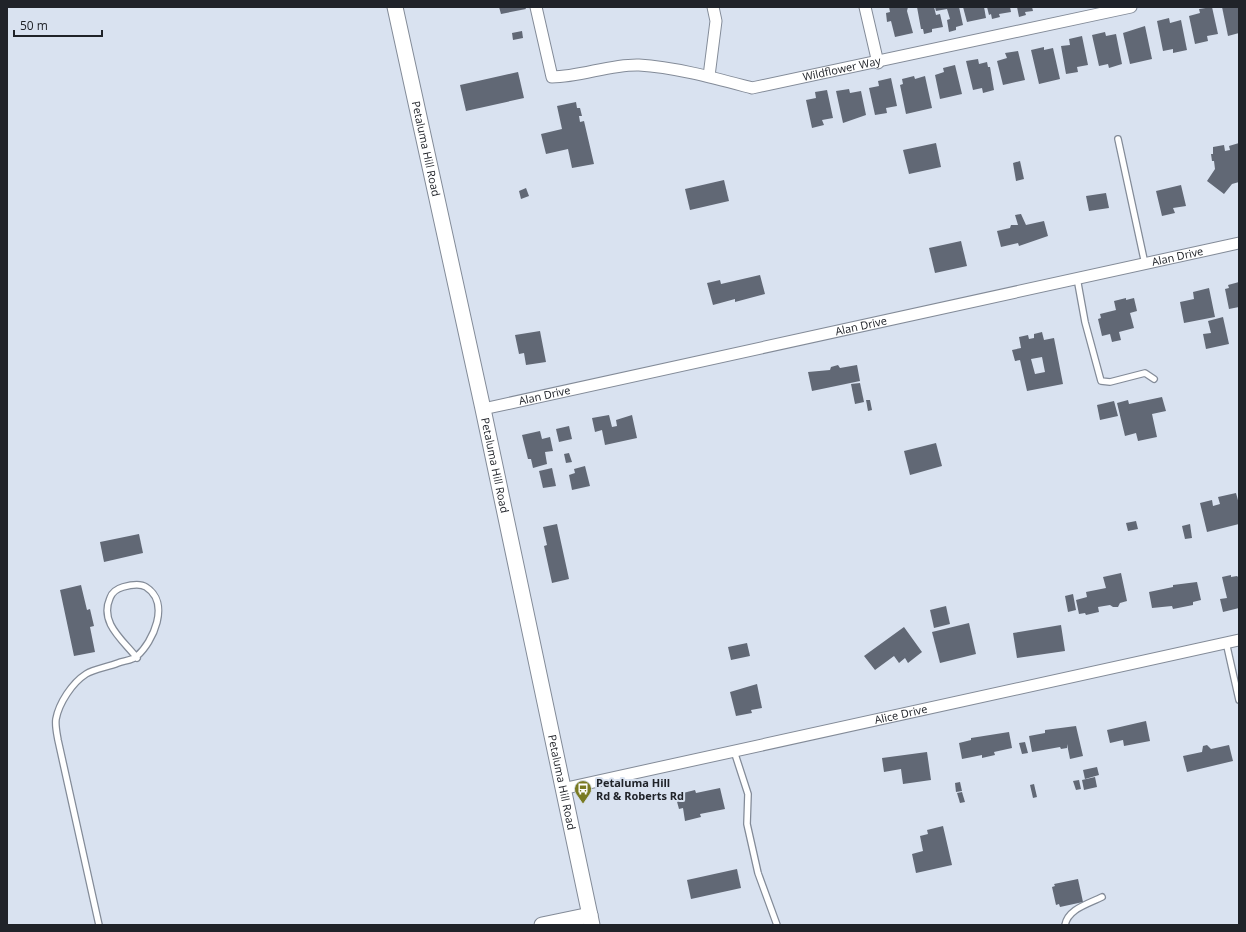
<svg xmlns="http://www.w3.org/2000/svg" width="1246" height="932" font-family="'Open Sans',sans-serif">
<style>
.building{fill:#616875;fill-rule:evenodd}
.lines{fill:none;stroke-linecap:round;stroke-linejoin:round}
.lane-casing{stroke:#838b98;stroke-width:8}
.street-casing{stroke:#838b98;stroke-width:13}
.secondary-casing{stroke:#838b98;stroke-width:17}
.lane{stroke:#fff;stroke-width:5.5}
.street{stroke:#fff;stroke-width:11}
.secondary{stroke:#fff;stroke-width:15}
.labels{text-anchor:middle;stroke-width:4;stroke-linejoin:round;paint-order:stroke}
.street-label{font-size:11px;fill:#202329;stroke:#d9e2f0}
.poi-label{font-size:11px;font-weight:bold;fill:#202329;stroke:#d9e2f0;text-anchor:start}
</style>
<rect width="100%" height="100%" fill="#d9e2f0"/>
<!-- building -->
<g class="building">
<polygon points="499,7 525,7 526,9 501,14"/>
<polygon points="889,7 908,7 907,11 913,33 895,37 891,21 887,22 886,13 890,12"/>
<polygon points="917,7 934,7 936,15 940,14 943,27 932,29 932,32 924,34 923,29 921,29"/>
<polygon points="935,7 959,7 963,25 956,27 956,30 949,32 947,20 950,19 947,9 936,11"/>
<polygon points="963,7 984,7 986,18 967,22"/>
<polygon points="987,7 1010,7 1011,12 999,14 1000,17 992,19 991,14 989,15"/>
<polygon points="1017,7 1032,7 1033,11 1025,12 1026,15 1019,17"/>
<polygon points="1212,7 1218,34 1207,36 1208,41 1195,44 1189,16 1200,13 1199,9"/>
<polygon points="1222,7 1239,7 1239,33 1228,36"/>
<polygon points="1169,18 1170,23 1181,20 1187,50 1173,53 1173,49 1163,51 1157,21"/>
<polygon points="1145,26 1152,59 1130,64 1123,33"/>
<polygon points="522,31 523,38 513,40 512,33"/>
<polygon points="1105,32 1106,36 1116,34 1122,64 1109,68 1108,64 1099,66 1092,35"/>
<polygon points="1082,36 1088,65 1077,67 1078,72 1066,74 1061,46 1070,45 1069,39"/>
<polygon points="1044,47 1044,50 1053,48 1060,79 1039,84 1031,50"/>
<polygon points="1018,51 1025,80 1003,85 997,61 1007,58 1005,53"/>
<polygon points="978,59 979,64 987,62 988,67 990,67 994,90 983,93 982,88 973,90 966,61"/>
<polygon points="955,65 962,94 940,99 935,75 944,72 943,68"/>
<polygon points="518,72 524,98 466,111 460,85"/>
<polygon points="914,76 915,79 925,76 932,108 906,114 900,85 903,84 902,79"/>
<polygon points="891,78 897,106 886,108 887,113 875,115 869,88 879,86 878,81"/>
<polygon points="849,89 850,93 861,91 866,115 843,123 836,91"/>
<polygon points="827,90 833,118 822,120 824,125 812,128 806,100 816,98 815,92"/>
<polygon points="576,102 577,108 580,108 582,116 579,116 580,122 584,121 594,164 572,168 568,149 546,154 541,134 562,129 557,106"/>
<polygon points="936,143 941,167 909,174 903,150"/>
<polygon points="1239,143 1239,182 1232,184 1224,194 1207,181 1215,169 1214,161 1212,161 1211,154 1213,154 1213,147 1224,145 1225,151 1230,150 1229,146"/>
<polygon points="1020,161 1024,179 1016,181 1013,163"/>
<polygon points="724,180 729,201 690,210 685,189"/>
<polygon points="1181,185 1186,206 1173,208 1175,213 1162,216 1156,191"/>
<polygon points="526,188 529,196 521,199 519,191"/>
<polygon points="1106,193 1109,208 1089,211 1086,196"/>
<polygon points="1021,214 1026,225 1044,221 1048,236 1019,246 1018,243 1001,247 997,231 1010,228 1011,225 1018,225 1015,215"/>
<polygon points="961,241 967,266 935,273 929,248"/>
<polygon points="760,275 765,294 735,302 735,299 713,305 707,283 720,280 721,284"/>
<polygon points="1239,282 1239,307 1229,309 1225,289 1229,288 1228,285"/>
<polygon points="1209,288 1215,317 1184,323 1180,302 1194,299 1193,292"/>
<polygon points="1126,298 1126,300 1134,298 1137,311 1130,313 1134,328 1119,332 1121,340 1112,342 1110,334 1102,336 1098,319 1101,318 1100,314 1116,310 1114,301"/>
<polygon points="1223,317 1229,344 1206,349 1203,334 1211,333 1208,321"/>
<polygon points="540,331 546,362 526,365 524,353 519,354 515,335"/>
<path d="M1042 332 1044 340 1054 338 1063 384 1027 391 1020 360 1015 361 1012 350 1021 348 1019 337 1028 335 1029 339 1034 338V334ZM1042 357 1045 372 1035 374 1031 359Z"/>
<polygon points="838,365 840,368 857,365 860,381 812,391 808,372 830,370 831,367"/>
<polygon points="860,383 864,402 855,404 851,384"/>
<polygon points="1162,397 1166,411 1152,414 1157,437 1138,441 1136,433 1125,436 1117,403 1128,400 1129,404"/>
<polygon points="866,400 870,400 872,410 868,411"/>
<polygon points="1114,401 1118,416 1100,420 1097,405"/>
<polygon points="609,415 612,427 617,426 616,420 632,415 637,438 605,445 602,430 595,432 592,418"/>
<polygon points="569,426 572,439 559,442 556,429"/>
<polygon points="540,431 542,439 550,437 553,451 545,452 547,464 533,468 531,459 528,459 522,435"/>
<polygon points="936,443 942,466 910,475 904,451"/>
<polygon points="569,453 572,462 566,463 564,454"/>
<polygon points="585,466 590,486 572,490 569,475 575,473 574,469"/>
<polygon points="552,468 556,486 543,488 539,471"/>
<polygon points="1236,493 1239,504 1239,524 1207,532 1200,503 1212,500 1213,506 1220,504 1218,497"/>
<polygon points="1136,521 1138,529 1128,531 1126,523"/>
<polygon points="557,524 569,579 552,583 544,546 547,545 543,527"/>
<polygon points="1190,524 1192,538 1185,539 1182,526"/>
<polygon points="139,534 143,553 104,562 100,542"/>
<polygon points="1121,573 1127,601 1120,603 1118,607 1113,607 1110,605 1098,607 1099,612 1086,615 1085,613 1079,614 1076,600 1087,597 1086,592 1106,588 1103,577"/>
<polygon points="1231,575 1231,577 1237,576 1239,578 1239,608 1223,612 1220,599 1227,598 1222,577"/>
<polygon points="1197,582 1201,600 1193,602 1193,605 1173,609 1172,606 1152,608 1149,592 1173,587 1173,585"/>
<polygon points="81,585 87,610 90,609 94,626 90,627 95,652 74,656 60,590"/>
<polygon points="1073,594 1076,610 1068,612 1065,596"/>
<polygon points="946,606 950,624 934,628 930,610"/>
<polygon points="969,623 976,654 940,663 932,632"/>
<polygon points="1061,625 1065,651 1017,658 1013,633"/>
<polygon points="904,627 922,652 908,663 905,658 899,663 894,656 875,670 864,656"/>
<polygon points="747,643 750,656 731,660 728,647"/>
<polygon points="757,684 762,708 751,710 752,713 736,716 730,692"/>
<polygon points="1146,721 1150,741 1124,746 1123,740 1110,743 1107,730"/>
<polygon points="1076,726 1083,756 1070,759 1067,744 1067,748 1061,749 1060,747 1032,752 1029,736 1045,733 1045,730"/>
<polygon points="1009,732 1012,748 994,752 995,755 982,758 982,755 962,759 959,743 971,740 971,738"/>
<polygon points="1025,742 1028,753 1022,754 1019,743"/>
<polygon points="1207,745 1211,749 1229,745 1233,761 1187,772 1183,756 1202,752 1203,746"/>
<polygon points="927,752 931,780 903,784 901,769 884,772 882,758"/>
<polygon points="1097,767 1099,775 1085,779 1083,770"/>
<polygon points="1095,777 1097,787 1084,790 1082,780"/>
<polygon points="1079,780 1081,789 1076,790 1073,781"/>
<polygon points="960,782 962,791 956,792 955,783"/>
<polygon points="1034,784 1037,797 1033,798 1030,785"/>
<polygon points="720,788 725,809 700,814 701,817 685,821 683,808 679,809 676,798 683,796 683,793 695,790 696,793"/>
<polygon points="962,792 965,802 960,803 957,793"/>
<polygon points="943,826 952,865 916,873 912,854 923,851 920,836 928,834 927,830"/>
<polygon points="737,869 741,888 691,899 687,880"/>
<polygon points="1078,879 1083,902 1060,907 1059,904 1056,905 1052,887 1055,886 1054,884"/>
</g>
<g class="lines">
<!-- lane casing -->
<g class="lane-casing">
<g id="lane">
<polyline points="1118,139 1145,264"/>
<polyline points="1077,278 1085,322 1101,381 1110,382 1145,373 1154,379"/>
<polyline points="1226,642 1239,700"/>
<polyline points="734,751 748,794 747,824 758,873 777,925"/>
<path d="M99 925 58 740C57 734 55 726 56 719 59 703 72 683 86 674 94 669 108 667 118 663 123 661 134 660 137 656 153 642 171 603 146 587 140 583 130 585 123 587 116 589 112 592 110 598 99 623 123 640 137 658"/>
<path d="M1065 925C1068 909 1088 904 1102 897"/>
</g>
</g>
<!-- street casing -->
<g class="street-casing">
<g id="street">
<path id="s1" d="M536 7 552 77C581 77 610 64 639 65 675 67 718 79 752 88L1131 7"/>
<polyline points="865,7 878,63"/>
<polyline points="709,76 716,21 713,7"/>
<path id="s2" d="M483 409 1239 243"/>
<path id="s3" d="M562 789 1239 640"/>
</g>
</g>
<!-- secondary casing -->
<g class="secondary-casing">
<g id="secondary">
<path id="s4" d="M395 7 483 409 592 925"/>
<polyline points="542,925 590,915"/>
</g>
</g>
<!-- lane -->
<use href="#lane" class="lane"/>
<!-- street -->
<use href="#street" class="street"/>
<!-- secondary -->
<use href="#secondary" class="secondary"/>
</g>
<!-- icons -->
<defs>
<g id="bus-pin" transform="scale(0.9)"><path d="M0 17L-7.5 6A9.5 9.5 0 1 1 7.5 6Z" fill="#797a22" stroke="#d9e2f0"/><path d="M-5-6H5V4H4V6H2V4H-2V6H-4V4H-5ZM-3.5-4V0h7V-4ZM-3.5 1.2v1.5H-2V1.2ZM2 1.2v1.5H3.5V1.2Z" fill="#fff"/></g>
</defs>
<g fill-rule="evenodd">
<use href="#bus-pin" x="583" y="789"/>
</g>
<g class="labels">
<!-- street labels -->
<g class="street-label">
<text dy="4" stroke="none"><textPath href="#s1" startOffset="367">Wildflower Way</textPath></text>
<text dy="4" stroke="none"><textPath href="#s4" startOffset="145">Petaluma Hill Road</textPath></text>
<text dy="4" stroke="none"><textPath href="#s2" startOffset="711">Alan Drive</textPath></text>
<text dy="4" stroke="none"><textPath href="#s2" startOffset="387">Alan Drive</textPath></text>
<text dy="4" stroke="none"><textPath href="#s2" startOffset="63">Alan Drive</textPath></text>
<text dy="4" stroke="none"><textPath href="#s4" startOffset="469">Petaluma Hill Road</textPath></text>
<text dy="4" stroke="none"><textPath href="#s3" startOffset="347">Alice Drive</textPath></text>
<text dy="4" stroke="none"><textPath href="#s4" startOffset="793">Petaluma Hill Road</textPath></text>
</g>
<!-- poi labels -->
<g class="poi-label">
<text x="596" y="787">Petaluma Hill<tspan x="596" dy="13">Rd &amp; Roberts Rd</tspan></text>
</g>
</g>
<!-- border -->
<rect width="1246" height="932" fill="none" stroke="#202329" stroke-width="16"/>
<!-- scale -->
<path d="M14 30v6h88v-6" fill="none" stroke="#202329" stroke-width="2"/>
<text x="20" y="30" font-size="12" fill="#202329" stroke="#d9e2f0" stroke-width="3" paint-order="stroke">50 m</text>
</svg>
